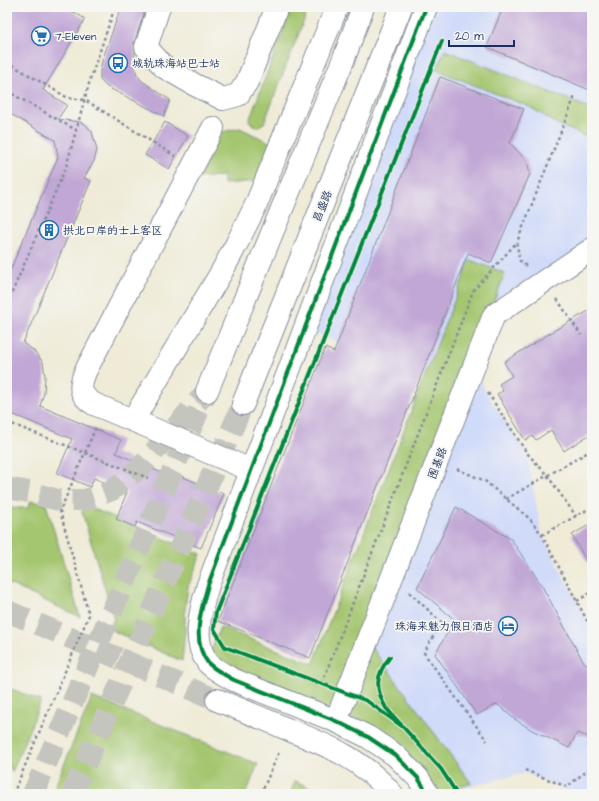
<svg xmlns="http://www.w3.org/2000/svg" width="599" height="801" font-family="'Architects Daughter','LXGW WenKai TC',sans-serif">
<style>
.built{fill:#d0daf9}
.green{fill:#a5c66f;stroke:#607a66}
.building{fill:#c1a7d6}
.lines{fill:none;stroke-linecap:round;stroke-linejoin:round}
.minor-tunnel{stroke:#c5c5bf;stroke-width:22;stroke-dasharray:22 11;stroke-linecap:butt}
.major-tunnel{stroke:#c5c5bf;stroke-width:22;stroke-dasharray:22 11;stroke-linecap:butt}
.minor-casing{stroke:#858d9a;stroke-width:24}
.major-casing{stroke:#858d9a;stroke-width:24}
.path{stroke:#858d9a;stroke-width:2.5;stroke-dasharray:3 3;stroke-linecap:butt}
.minor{stroke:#fff;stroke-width:22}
.major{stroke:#fff;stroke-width:22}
.cycleway-casing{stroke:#f6f6f2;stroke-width:6}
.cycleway{stroke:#00873e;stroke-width:4}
.labels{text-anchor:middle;stroke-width:3.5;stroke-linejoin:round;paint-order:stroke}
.poi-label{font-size:11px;fill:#1b2f5e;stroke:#f6f6f2;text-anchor:start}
.street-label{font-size:11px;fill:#1b2f5e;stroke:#f6f6f2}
</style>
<rect width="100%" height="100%" fill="#f6f6f2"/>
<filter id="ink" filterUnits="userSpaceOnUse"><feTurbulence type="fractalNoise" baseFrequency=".025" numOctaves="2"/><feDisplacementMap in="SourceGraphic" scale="8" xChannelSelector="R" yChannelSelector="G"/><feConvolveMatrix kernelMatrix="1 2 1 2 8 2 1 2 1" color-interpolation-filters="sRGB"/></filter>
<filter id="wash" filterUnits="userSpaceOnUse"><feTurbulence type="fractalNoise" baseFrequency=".012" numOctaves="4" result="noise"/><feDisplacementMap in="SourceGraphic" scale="16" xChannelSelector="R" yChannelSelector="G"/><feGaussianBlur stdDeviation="0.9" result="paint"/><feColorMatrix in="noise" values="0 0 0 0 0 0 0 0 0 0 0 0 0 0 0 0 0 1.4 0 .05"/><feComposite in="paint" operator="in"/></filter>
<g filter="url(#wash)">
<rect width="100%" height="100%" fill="#efebd7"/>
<!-- built -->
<g class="built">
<polygon points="427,7 592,7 592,103 418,31"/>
<polygon points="418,32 592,103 592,249 493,315 464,391 305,329"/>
<polygon points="477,362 484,389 527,454 542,535 592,631 591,794 574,794 525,773 462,788 395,754 337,721"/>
</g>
<!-- green -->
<g class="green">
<polygon points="292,7 309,7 264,123 257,127 249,121"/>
<polygon points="445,50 592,109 592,139 559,125 530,107 436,70"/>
<polygon points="240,128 273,144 258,181 224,184 224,176 193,178 217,133"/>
<polygon points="470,260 505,273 334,715 209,657 220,627 313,664"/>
<polygon points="31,501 46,504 80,617 7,583 7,508 28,508"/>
<polygon points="84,505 201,554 188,587 185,608 185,631 182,661 109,629 114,619 82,512"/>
<polygon points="370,645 471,783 458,788 450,794 431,794 340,720"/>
<polygon points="7,687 41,701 12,772 7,762"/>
<polygon points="92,697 258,764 246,794 52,794"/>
<polygon points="295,781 324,794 290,794"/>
</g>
<g id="blocks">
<!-- building -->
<g class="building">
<polygon points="7,7 66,7 85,19 43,90 67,105 58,119 80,122 86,125 92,132 97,150 94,161 84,178 91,181 23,343 33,350 43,362 45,376 44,393 40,406 121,440 116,453 162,473 164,469 224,494 201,548 137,522 135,527 116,519 127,492 94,478 90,487 57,473 72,439 7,412 7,278 58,157 55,140 7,112"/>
<polygon points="121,7 146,7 134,43 135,52 134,65 137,75 142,81 170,100 164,116 107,87 100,80 100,72 102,61"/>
<polygon points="503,7 592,7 592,91 487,47"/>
<polygon points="440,77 524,109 510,143 527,161 530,174 491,263 468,253 418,384 310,658 218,621 325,348 334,352"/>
<polygon points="165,122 188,136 169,169 145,155"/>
<polygon points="592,309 592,433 564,451 551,430 536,440 533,436 525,440 497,394 503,391 499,384 512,376 504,362 555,330"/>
<polygon points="456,507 511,539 542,586 583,661 592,669 592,738 577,733 569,748 532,730 513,718 497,704 477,715 435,654 455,620 417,588"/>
<polygon points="592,523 592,571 572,535"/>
</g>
</g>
</g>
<g filter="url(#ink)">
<use href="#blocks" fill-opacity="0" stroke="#858d9a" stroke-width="1"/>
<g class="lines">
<!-- minor-tunnel -->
<g class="minor-tunnel">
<polyline points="7,490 12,489 29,492 58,500 85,500 112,490 141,467 207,391"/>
<polyline points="7,611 217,700"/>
</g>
<!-- major-tunnel -->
<g class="major-tunnel">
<polyline points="33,794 207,391"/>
<polyline points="72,794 243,404"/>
</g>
<!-- minor casing -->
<g class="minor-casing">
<g id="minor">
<polyline points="159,7 146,47 164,67 195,85 223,99 238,95 247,82 277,7"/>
<path d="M426 7 208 585C201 609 191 641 208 663 215 670 225 675 234 680L336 721 368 737 395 755 418 778 428 794"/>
<path d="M213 128 85 372C79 387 79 395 94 404L251 470"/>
<polyline points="133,420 221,273 236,245 255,207 337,7"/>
<path d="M217 700C240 709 264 719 287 729 329 746 362 759 392 794"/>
<polyline points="336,721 494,315 592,249"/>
</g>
</g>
<!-- major casing -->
<g class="major-casing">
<g id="major">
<polyline points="207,391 344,58 363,7"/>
<polyline points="243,404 401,7"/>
</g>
</g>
<!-- path -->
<g class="path">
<polyline points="7,62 68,98 85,100 175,156"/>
<polyline points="7,91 76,130"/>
<polyline points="526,266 519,260 517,242 575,96"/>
<polyline points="557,299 581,335"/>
<polyline points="7,304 66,167 90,80 115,7"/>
<polyline points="488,393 527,453 547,475 576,516"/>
<polyline points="7,422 148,478"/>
<polyline points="457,469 485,481 530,519 542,535 592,630"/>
<polyline points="506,499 592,450"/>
<polyline points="542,535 592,507"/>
<polyline points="409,592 441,622 424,653 487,741"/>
<polyline points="577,601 592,592"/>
<polyline points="322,683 473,291 517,242"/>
<polyline points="525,770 567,787 592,766"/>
<polyline points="13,794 89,615 60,511 96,427"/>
<polyline points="261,794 279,752"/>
</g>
<!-- minor -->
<use href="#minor" class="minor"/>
<!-- major -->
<use href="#major" class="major"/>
<!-- cycleway casing -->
<g class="cycleway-casing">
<g id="cycleway">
<path d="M426 7 208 585C201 609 191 641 208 663 215 670 225 675 234 680L336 721 368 737 395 755 418 778 428 794"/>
<path d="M390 657C375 675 375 689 386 708L441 769 457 794"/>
<polyline points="403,727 367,701 225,647 214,629 216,612 442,41"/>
</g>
</g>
<!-- cycleway -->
<use href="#cycleway" class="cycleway"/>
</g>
</g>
<!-- icons -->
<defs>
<g id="supermarket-ring" transform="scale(1)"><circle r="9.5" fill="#f6f6f2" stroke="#1f6fb2" stroke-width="1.5"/><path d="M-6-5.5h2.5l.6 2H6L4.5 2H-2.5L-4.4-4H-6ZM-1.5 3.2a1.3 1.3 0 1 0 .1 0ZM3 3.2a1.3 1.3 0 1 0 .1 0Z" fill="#1f6fb2"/></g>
<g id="bus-ring" transform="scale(1)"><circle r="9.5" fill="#f6f6f2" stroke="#1f6fb2" stroke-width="1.5"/><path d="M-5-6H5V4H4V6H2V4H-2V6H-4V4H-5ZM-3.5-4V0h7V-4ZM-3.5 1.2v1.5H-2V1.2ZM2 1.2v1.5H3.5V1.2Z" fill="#1f6fb2"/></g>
<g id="building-ring" transform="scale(1)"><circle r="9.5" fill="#f6f6f2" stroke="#1f6fb2" stroke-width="1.5"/><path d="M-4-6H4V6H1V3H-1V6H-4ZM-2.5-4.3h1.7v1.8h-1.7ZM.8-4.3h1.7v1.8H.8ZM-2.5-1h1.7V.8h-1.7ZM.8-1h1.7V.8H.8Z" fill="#1f6fb2"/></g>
<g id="hotel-ring" transform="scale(1)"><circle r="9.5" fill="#f6f6f2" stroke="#1f6fb2" stroke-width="1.5"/><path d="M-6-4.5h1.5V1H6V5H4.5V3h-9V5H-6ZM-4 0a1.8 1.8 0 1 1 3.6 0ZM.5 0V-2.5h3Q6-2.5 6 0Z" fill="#1f6fb2"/></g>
</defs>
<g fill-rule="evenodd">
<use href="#supermarket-ring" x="41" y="36"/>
<use href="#bus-ring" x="118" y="63"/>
<use href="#building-ring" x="49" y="230"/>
<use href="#hotel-ring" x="508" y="626"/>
</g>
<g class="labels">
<!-- poi labels -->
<g class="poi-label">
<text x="55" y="40">7-Eleven</text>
<text x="132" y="67">城轨珠海站巴士站</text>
<text x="63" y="234">拱北口岸的士上客区</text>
<text x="494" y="630" text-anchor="end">珠海来魅力假日酒店</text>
</g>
<!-- street labels -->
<g class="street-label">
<text transform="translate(322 206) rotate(-68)" y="4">昌盛路</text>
<text transform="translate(437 463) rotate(-69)" y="4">围基路</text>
</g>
</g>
<!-- margin -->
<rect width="599" height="801" fill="none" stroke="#f6f6f2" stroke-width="24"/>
<!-- scale -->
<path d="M449 40v6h65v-6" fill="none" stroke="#1b2f5e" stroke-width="2"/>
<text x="455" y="40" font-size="12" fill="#1b2f5e" stroke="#f6f6f2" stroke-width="3" paint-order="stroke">20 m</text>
</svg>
